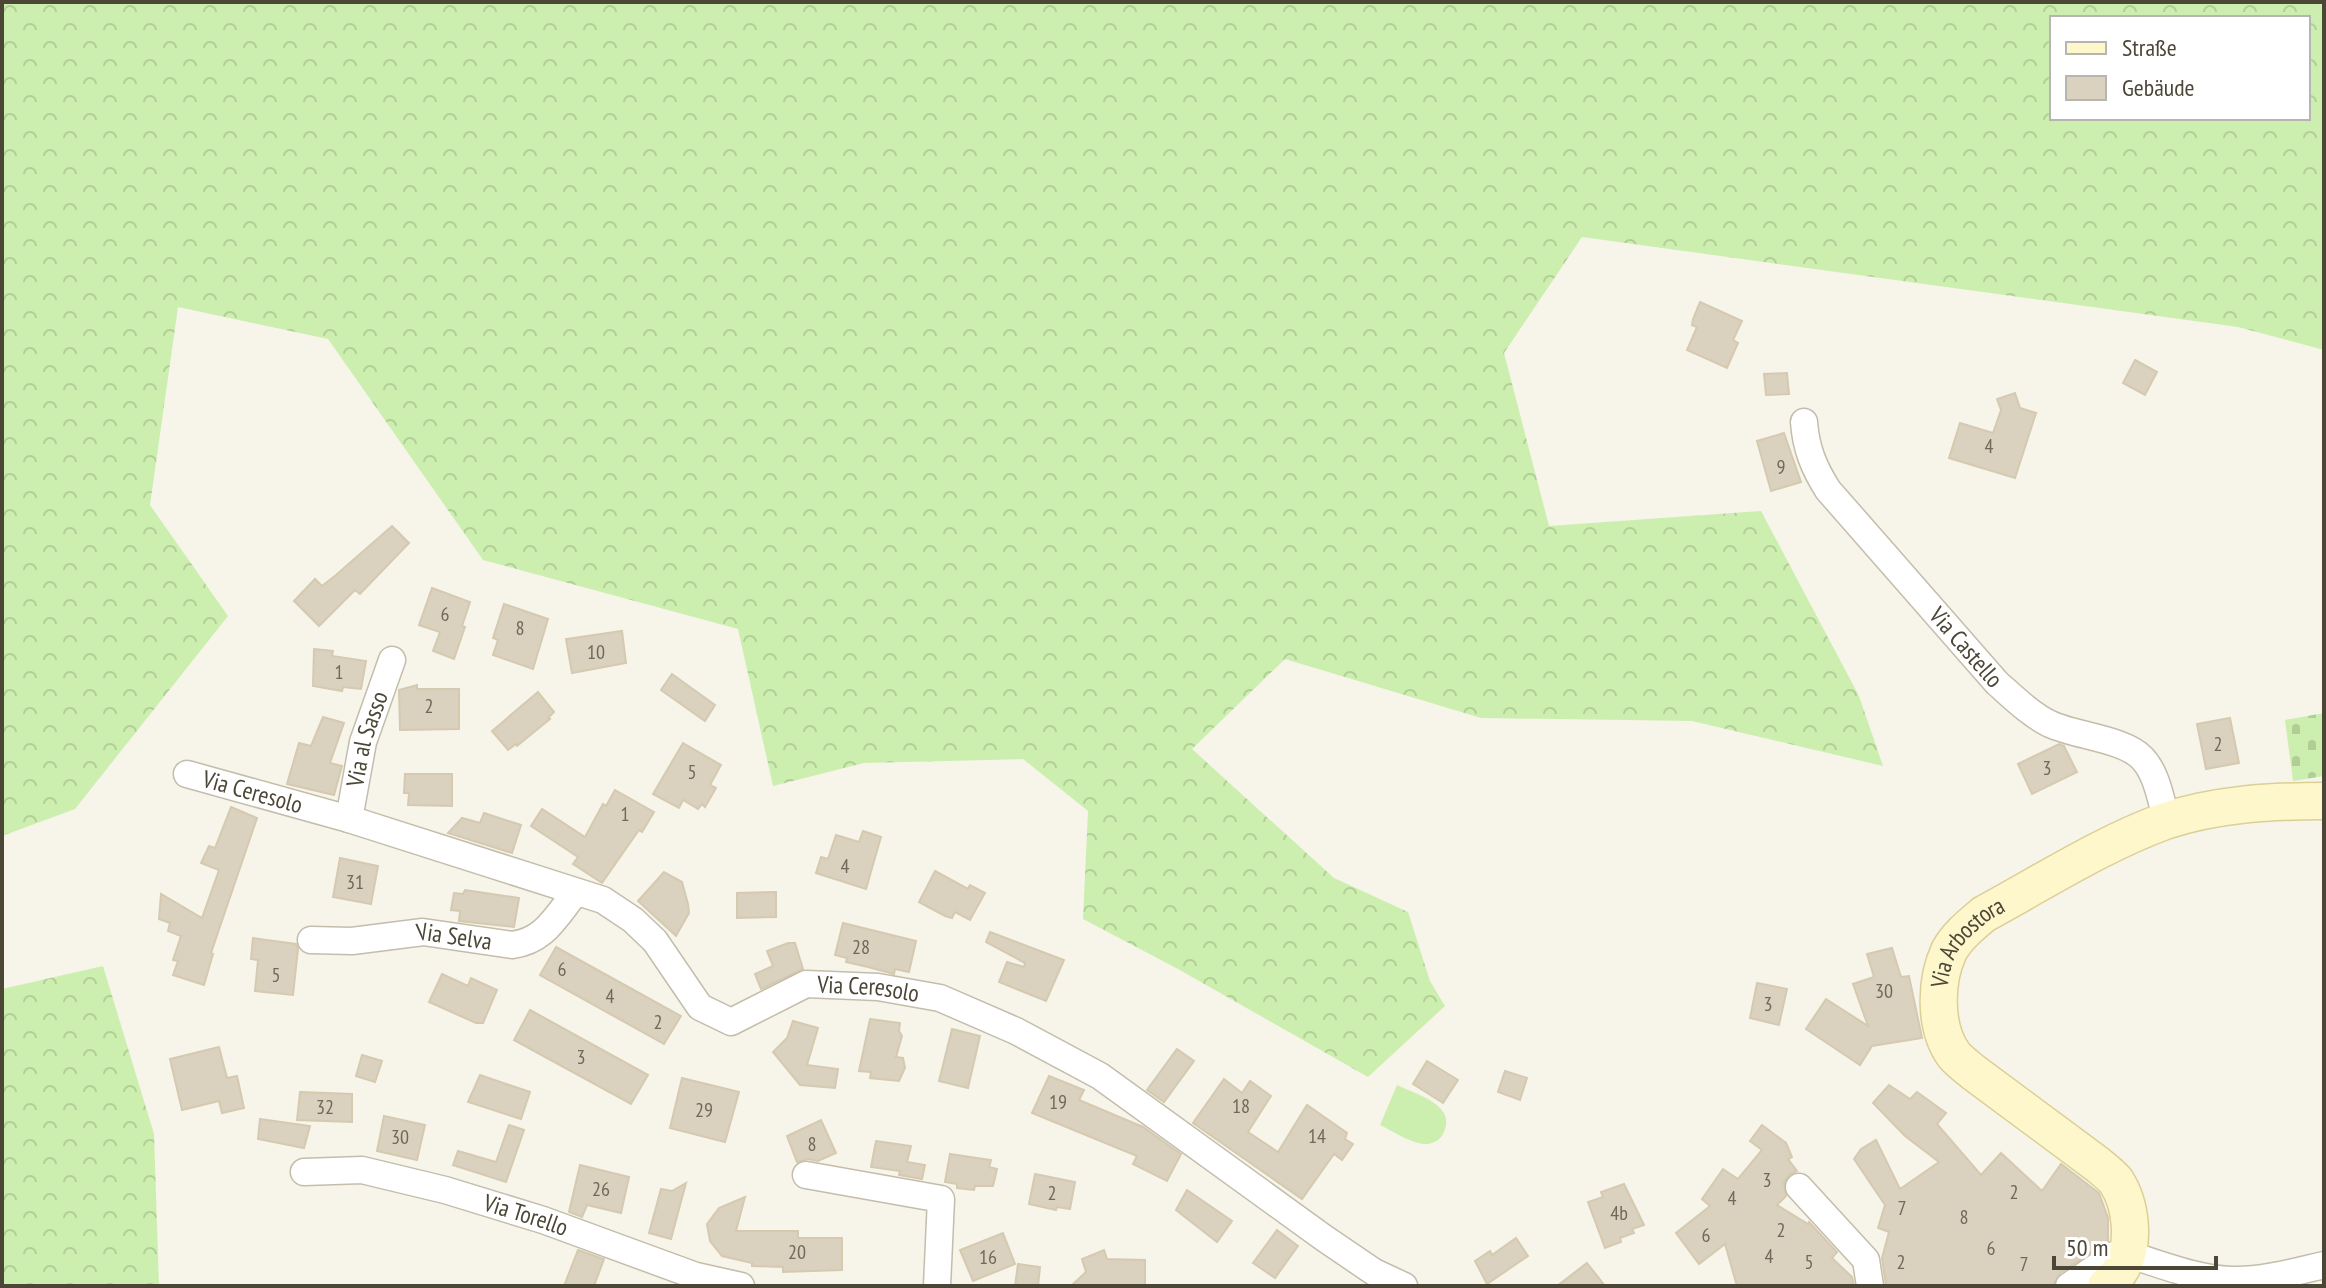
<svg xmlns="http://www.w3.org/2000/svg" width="2326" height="1288" font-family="'PT Sans Narrow',sans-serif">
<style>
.forest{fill:url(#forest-crowns);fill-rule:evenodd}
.cemetery{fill:url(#cemetery-stones)}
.garden{fill:#ccefaf}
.building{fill:#dad1be;stroke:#d5cab0;stroke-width:2}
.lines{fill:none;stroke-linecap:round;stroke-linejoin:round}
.street-casing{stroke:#c4bdab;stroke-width:29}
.secondary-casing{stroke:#dccf95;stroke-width:39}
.street{stroke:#fff;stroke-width:26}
.secondary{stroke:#fff7cc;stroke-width:36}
.labels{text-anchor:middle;stroke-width:8;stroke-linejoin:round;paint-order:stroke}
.number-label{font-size:20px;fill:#706959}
.street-label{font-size:24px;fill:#4c4637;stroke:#fff}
</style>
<defs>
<pattern id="forest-crowns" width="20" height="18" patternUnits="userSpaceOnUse" patternTransform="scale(2)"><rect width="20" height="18" fill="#ccefaf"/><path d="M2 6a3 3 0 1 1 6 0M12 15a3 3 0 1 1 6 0" fill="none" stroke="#b1ce97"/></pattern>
<pattern id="cemetery-stones" width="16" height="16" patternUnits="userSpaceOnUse" patternTransform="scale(2)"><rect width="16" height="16" fill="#ccefaf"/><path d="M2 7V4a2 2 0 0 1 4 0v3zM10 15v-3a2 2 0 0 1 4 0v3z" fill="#b1ce97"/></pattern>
</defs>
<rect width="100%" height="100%" fill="#f7f4ea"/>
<!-- forest -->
<g class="forest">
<path d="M2 2H2324V350L2238 327 1582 237 1504 353 1549 526 1761 511 1859 696 1883 766 1692 721 1481 718 1285 659 1192 749 1334 878 1408 912 1430 981 1445 1006 1368 1077 1178 969 1083 919 1088 811 1023 759 864 763 773 786 738 629 483 560 328 339 178 307 150 505 228 616 75 809 2 836ZM2052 18H2308V118H2052Z"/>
<polygon points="103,966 154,1134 159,1286 2,1286 2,989"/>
</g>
<!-- cemetery -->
<polygon class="cemetery" points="2324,713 2324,776 2293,781 2285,720"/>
<!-- garden -->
<path class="garden" d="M1397 1085C1415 1094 1459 1105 1443 1134 1440 1140 1434 1143 1428 1144 1413 1145 1393 1131 1380 1125Z"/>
<!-- building -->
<g class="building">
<polygon points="1700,302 1742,321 1733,340 1738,343 1727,368 1687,350 1697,327 1692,325 1693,319"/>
<polygon points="2135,360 2157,372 2145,395 2123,383"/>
<polygon points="1787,373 1789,394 1766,395 1764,374"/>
<polygon points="2015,393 2020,408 2036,413 2015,478 1949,458 1960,423 1993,433 2001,410 1997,399"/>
<polygon points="1784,433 1801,482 1771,491 1757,441"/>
<polygon points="392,526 409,543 360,594 355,590 319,626 294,601 315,579 322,586 336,575"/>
<polygon points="432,588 470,602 462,626 465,627 454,659 433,651 440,632 419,625"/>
<polygon points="504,604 548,619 533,669 493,655 498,640 493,638"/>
<polygon points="622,631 626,663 572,673 566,639"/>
<polygon points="314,649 333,651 332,656 366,661 361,689 343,687 342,691 313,686"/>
<polygon points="672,674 715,705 705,721 661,690"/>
<polygon points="417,685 417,689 459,689 459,729 400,730 399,690"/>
<polygon points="538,692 554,712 548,718 550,719 517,746 516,744 508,750 492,731"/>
<polygon points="323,717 344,723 330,763 342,766 334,795 287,784 299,743 311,746"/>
<polygon points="2230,718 2239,763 2206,769 2197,724"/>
<polygon points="683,743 721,765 710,785 716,788 705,807 702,804 698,809 683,800 679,808 653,794"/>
<polygon points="2059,744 2064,746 2077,772 2032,794 2018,764"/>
<polygon points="405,774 452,774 452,806 408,805 409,793 404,793"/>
<polygon points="615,790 654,812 642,832 639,830 602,883 573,864 578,857 531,826 542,809 585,837 603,804 606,806"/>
<polygon points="231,807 257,818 211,953 213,954 204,985 173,975 178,961 173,960 181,936 168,931 170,923 159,919 161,894 202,918 219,870 201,863 209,846 215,848"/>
<polygon points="484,813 521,825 512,853 448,833 462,818 480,823"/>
<polygon points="863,831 881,837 866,889 816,873 821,857 828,859 836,835 859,842"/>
<polygon points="340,858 378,866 371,904 333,897"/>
<polygon points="935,871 968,889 970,885 985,893 970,920 955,912 952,918 945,916 919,902"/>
<polygon points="664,872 682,882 688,904 689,913 676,936 638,901"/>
<polygon points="465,890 519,898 514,927 459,921 460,911 451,910 454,893 463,894"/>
<polygon points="776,892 776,917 737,918 737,893"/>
<polygon points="843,923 916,941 909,972 895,969 894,974 868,967 846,962 847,958 835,955"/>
<polygon points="990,932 1064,960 1046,1001 999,982 1007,962 1024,967 1025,963 986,942"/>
<polygon points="253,938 296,944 298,949 293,995 255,991 258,960 251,959"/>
<polygon points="788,943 795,943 803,969 761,989 755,974 773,966 767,951"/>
<polygon points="556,947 681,1016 664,1044 540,975"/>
<polygon points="1892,948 1901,977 1909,976 1922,1038 1872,1046 1860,1065 1806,1029 1826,999 1868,1026 1853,984 1874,977 1867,954"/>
<polygon points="442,974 468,986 471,978 497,990 483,1023 476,1023 429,1002"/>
<polygon points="1757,983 1787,989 1779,1025 1750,1018"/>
<polygon points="530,1010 648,1075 631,1104 514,1040"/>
<polygon points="870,1019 900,1023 899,1031 902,1036 896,1057 903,1058 905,1068 899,1081 870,1078 871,1072 859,1071"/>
<polygon points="793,1021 818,1028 807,1065 838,1069 835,1088 800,1085 773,1052 787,1038"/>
<polygon points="952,1029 980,1036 968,1088 939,1081"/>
<polygon points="219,1047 227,1078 237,1076 244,1108 222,1113 219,1101 182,1110 170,1059"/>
<polygon points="1177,1049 1194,1061 1164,1102 1147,1090"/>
<polygon points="362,1055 382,1061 375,1082 356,1076"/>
<polygon points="1427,1061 1458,1080 1443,1103 1413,1084"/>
<polygon points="1505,1071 1527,1078 1520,1100 1498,1092"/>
<polygon points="480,1075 530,1092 521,1119 468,1102"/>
<polygon points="1049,1076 1084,1090 1079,1100 1143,1127 1181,1154 1167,1181 1133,1164 1137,1156 1032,1113"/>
<polygon points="682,1078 739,1092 725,1142 670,1128"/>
<polygon points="1224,1079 1242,1093 1250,1081 1271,1096 1248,1132 1278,1152 1307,1105 1347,1133 1345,1139 1353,1144 1342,1160 1334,1154 1302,1199 1193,1123"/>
<polygon points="1889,1085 1910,1099 1917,1092 1946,1113 1937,1124 1981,1175 2001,1153 2042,1191 2061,1164 2099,1193 2108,1218 2108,1241 2060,1273 2053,1286 1886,1286 1882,1258 1889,1232 1878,1228 1885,1205 1854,1159 1861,1149 1876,1140 1900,1189 1939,1162 1905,1136 1873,1103"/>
<polygon points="300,1092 352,1094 352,1122 297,1120"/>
<polygon points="384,1116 425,1125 417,1160 377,1151"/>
<polygon points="260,1119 310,1126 304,1148 258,1139"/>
<polygon points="821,1120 836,1153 818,1161 808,1159 797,1162 787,1136"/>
<polygon points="509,1125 524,1130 506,1182 453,1165 458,1151 496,1162"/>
<polygon points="1762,1125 1786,1143 1792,1157 1788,1159 1797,1171 1789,1175 1784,1182 1786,1196 1777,1205 1808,1224 1809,1222 1837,1252 1832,1258 1852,1277 1854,1286 1737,1286 1725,1244 1699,1264 1676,1233 1710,1206 1702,1199 1723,1169 1738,1179 1762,1150 1750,1141"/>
<polygon points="876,1141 911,1146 907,1162 925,1165 922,1179 899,1175 900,1171 871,1167"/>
<polygon points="950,1154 991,1160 989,1167 997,1169 993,1186 975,1186 974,1190 957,1188 957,1184 945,1182"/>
<polygon points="580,1165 629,1177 621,1213 587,1205 582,1217 569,1212"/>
<polygon points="1035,1174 1075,1182 1070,1209 1057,1207 1056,1210 1029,1204"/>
<polygon points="686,1183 671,1239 649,1233 661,1189 672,1191"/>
<polygon points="1624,1184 1644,1225 1632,1229 1634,1233 1620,1238 1621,1242 1605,1248 1588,1202 1603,1197 1601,1192"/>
<polygon points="1187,1190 1232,1221 1217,1242 1176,1210"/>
<polygon points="745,1197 736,1231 798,1231 798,1238 842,1238 842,1270 783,1272 783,1267 752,1266 752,1263 722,1256 710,1241 707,1224 719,1208"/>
<polygon points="1277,1230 1298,1246 1275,1278 1253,1263"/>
<polygon points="1003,1233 1015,1264 973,1281 960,1250"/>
<polygon points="1516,1238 1528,1256 1487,1284 1475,1261 1490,1251 1492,1255"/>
<polygon points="578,1250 604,1259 594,1286 564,1286"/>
<polygon points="1104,1250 1107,1259 1145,1260 1145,1286 1071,1286 1086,1272 1082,1259"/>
<polygon points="1587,1263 1605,1286 1557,1286"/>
<polygon points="1018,1264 1040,1267 1038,1286 1015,1286"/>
</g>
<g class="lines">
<!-- street casing -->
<g class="street-casing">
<g id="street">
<path id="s1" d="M1804 422C1806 449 1814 468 1828 490L1997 683C2014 698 2030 714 2050 724 2076 736 2124 739 2142 758 2157 773 2161 801 2167 821"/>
<path id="s2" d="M187 774 349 819 603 900 633 920 655 941 700 1007 731 1022 806 984 878 987 940 998 1016 1031 1100 1076 1324 1238 1374 1272 1404 1286"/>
<path id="s3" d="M349 819 363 742 392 660"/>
<path id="s4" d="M311 940 352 941 423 932 512 945C545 941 556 916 576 892"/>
<path id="s5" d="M304 1172 362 1170 445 1190 543 1220 696 1276 741 1286"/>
<polyline points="806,1175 941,1199 937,1286"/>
<polyline points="1799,1187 1866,1260 1870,1286"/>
<path d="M2069 1286 2114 1255 2127 1254C2160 1264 2196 1279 2231 1280 2262 1281 2294 1272 2324 1265"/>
</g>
</g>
<!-- secondary casing -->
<g class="secondary-casing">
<g id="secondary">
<path id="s6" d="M2106 1286C2110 1282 2116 1277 2119 1272 2136 1247 2132 1206 2116 1181 2111 1175 2103 1169 2097 1164L1973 1072C1967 1067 1959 1061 1954 1055 1934 1028 1935 981 1949 951 1957 936 1971 925 1984 914 2043 882 2102 844 2165 821 2216 804 2271 801 2324 801"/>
</g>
</g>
<!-- street -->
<use href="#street" class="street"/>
<!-- secondary -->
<use href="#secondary" class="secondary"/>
</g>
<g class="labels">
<!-- number labels -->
<g class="number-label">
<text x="1989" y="453">4</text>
<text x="1781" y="474">9</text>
<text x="445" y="621">6</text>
<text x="520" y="635">8</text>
<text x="596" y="659">10</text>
<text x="339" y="679">1</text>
<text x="429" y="713">2</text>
<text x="2218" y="751">2</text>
<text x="2047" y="775">3</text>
<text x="692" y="779">5</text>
<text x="625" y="821">1</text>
<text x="845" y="873">4</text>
<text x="355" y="889">31</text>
<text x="861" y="954">28</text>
<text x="562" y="976">6</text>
<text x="276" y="982">5</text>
<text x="1884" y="998">30</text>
<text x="610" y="1003">4</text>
<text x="1768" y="1011">3</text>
<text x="658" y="1029">2</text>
<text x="581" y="1064">3</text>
<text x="1058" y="1109">19</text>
<text x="1241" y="1113">18</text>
<text x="325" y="1114">32</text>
<text x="704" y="1117">29</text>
<text x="1317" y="1143">14</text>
<text x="400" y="1144">30</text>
<text x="812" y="1151">8</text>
<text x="1767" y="1187">3</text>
<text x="601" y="1196">26</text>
<text x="2014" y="1199">2</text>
<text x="1052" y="1200">2</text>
<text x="1732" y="1205">4</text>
<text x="1902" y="1215">7</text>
<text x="1619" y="1220">4b</text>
<text x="1964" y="1224">8</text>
<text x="1781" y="1237">2</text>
<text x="1706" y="1242">6</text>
<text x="1991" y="1255">6</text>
<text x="797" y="1259">20</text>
<text x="1769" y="1263">4</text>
<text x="988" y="1264">16</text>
<text x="1809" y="1269">5</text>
<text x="1901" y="1269">2</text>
<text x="2024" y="1271">7</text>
</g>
<!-- street labels -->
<g class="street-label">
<text dy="8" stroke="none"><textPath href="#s1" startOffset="282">Via Castello</textPath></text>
<text dy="8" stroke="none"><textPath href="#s3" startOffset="82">Via al Sasso</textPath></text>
<text dy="8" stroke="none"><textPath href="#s2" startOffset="68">Via Ceresolo</textPath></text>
<text dy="8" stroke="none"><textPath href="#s4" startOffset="144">Via Selva</textPath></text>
<text dy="8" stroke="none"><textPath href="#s6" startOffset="446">Via Arbostora</textPath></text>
<text dy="8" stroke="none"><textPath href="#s2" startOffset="762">Via Ceresolo</textPath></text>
<text dy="8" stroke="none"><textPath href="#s5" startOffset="228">Via Torello</textPath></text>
</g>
</g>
<!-- border -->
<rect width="2326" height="1288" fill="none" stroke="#4c4637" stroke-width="8"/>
<!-- legend -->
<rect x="2050" y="16" width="260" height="104" fill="#ffffff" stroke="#b7b5af" stroke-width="2"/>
<rect x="2066" y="42" width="40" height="12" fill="#fff7cc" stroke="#b7b5af" stroke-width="2"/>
<text x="2122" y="56" font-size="24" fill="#4c4637">Straße</text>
<rect x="2066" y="76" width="40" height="24" fill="#dad1be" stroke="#b7b5af" stroke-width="2"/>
<text x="2122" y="96" font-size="24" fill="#4c4637">Gebäude</text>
<!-- scale -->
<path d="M2054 1256v12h162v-12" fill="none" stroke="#4c4637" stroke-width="4"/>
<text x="2066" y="1256" font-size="24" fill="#4c4637" stroke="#ffffff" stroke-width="6" paint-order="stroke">50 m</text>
</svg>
